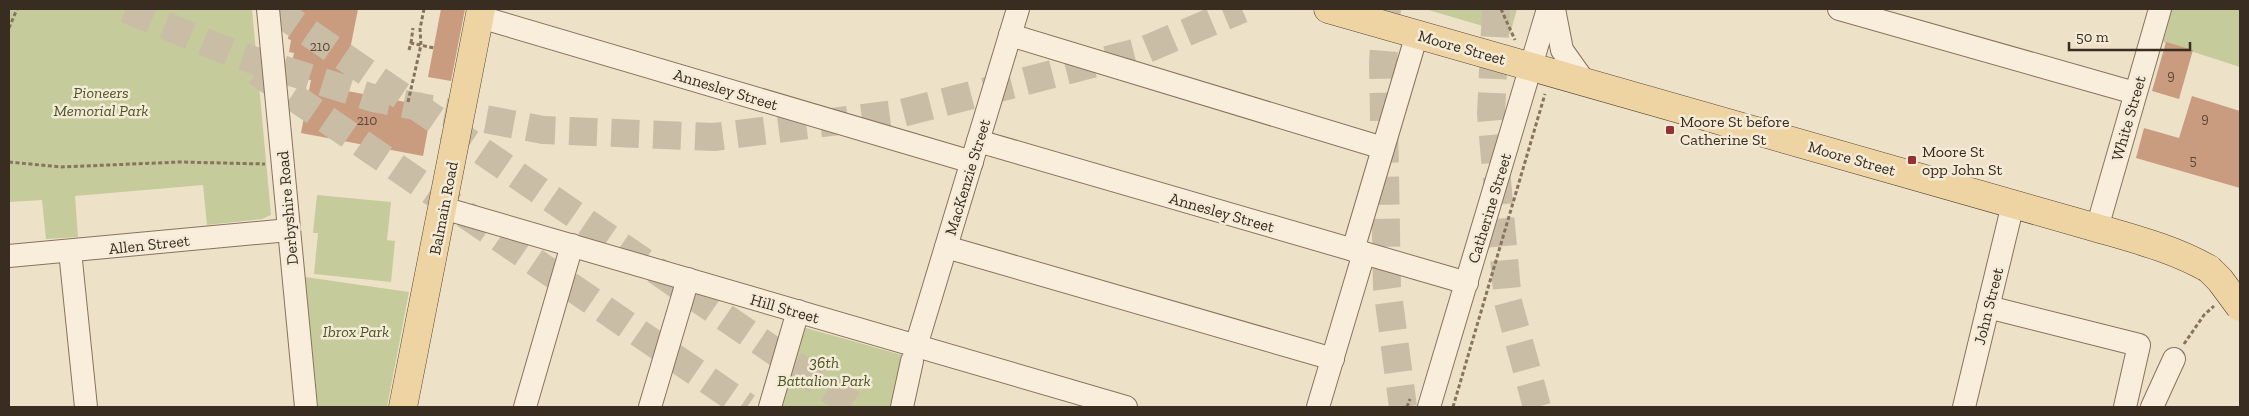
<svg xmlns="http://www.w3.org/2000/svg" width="2249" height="416" font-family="'Zilla Slab',serif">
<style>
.green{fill:#c6cb9c}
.building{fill:#c99c7f}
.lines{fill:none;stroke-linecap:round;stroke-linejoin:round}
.highway-tunnel{stroke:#c9bda6;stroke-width:28;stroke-dasharray:28 14;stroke-linecap:butt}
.minor-casing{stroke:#88735d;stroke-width:24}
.major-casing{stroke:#564231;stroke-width:29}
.path{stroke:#88735d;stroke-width:3;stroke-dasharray:4 2.5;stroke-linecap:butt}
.minor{stroke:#f8eedb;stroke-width:22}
.major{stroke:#eed4a2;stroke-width:28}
.major-bridge-casing{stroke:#564231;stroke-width:29;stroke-linecap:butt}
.path-bridge{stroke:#88735d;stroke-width:3;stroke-dasharray:4 2.5;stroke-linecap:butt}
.major-bridge{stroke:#eed4a2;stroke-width:28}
.poi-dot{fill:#953033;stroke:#f4ebd7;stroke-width:2}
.labels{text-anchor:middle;stroke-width:5;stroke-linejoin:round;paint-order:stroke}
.number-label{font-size:14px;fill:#5d4838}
.street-label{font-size:16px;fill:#392c20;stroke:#f4ebd7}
.park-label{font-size:16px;font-style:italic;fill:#4a5528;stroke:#f4ebd7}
.poi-label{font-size:16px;fill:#392c20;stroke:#f4ebd7;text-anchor:start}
</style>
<rect width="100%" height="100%" fill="#ede1c8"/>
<!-- green -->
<g class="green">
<polygon points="9,9 252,9 271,215 262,219 207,225 203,185 75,196 78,237 46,239 42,200 9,202"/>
<polygon points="1425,9 1517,9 1510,34"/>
<polygon points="2172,9 2240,9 2240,67 2163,42"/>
<polygon points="317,195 391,202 387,240 395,241 391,282 314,274 318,233 313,233"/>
<polygon points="305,277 409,292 387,407 318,407"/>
<polygon points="799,326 902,355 891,407 776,407"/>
</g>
<!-- building -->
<g class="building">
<polygon points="293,9 358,9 342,90 432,107 423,156 301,133 311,80 289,76 294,53 289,52 291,40 288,39"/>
<polygon points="441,9 465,9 451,81 428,77"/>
<polygon points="2166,42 2193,50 2179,99 2152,91"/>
<polygon points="2192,96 2240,111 2240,188 2136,158 2144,128 2179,138"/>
</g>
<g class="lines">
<!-- highway-tunnel -->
<g class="highway-tunnel">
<polyline points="126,9 234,54 373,98 543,130 714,137 902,113 1142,51 1242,9"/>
<polyline points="274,9 856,407"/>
<polyline points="1387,9 1383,62 1387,287 1403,407"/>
<polyline points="1496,9 1491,114 1508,302 1537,407"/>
<polyline points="257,72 747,407"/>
</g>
<!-- minor casing -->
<g class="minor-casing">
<g id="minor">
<polyline points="268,9 306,407"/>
<polyline points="1554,9 1562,50 1584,81"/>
<polyline points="1839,9 2135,93"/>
<polyline points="480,17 972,162"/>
<polyline points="1010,35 1383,148"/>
<polyline points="978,141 1467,283"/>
<polyline points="443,208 1126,407"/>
<polyline points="2097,228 2160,9"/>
<polyline points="946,247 1333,359"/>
<polyline points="1353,250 1417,34"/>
<polyline points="70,251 86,407"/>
<polyline points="9,256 289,230"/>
<polyline points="1988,307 2139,345 2125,407"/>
<polyline points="916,346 1018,9"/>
<polyline points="525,407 572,245"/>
<polyline points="650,407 688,279"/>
<polyline points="770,407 798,311"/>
<polyline points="902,407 912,361"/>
<polyline points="1318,407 1364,253"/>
<polyline points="1429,407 1548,9"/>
<polyline points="1964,407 2013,204"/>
<polyline points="2152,407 2174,359"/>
</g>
</g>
<!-- major casing -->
<g class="major-casing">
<g id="major">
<path d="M1328 9 2097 228C2135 239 2174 249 2209 269"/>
<polyline points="403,407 481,9"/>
</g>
</g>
<!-- path -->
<g class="path">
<polyline points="1501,9 1515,40"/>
<polyline points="9,28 17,9"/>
<polyline points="411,43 413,28"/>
<polyline points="409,50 411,43 434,48"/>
<polyline points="9,162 61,167 180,162 265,164"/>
<polyline points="2184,344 2204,315 2214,306"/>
<polyline points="1407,407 1410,399"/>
<polyline points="1453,407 1545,94"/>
</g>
<!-- minor -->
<use href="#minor" class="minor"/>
<!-- major -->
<use href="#major" class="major"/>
<!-- major-bridge casing -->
<g class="major-bridge-casing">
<polyline id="major-bridge" points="2209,269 2220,280 2240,307"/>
</g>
<!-- path-bridge -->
<polyline class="path-bridge" points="408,102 421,45 420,29 424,9"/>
<!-- major-bridge -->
<use href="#major-bridge" class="major-bridge"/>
</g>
<!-- markers -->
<g class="poi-dot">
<rect x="1665" y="125" width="10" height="10" rx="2.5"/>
<rect x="1907" y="155" width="10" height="10" rx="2.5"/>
</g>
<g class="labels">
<!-- number labels -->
<g class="number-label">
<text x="320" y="51">210</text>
<text x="2171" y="80">9</text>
<text x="2205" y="123">9</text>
<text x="367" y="125">210</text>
<text x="2193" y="165">5</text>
</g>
<!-- street labels -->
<g class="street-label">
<text transform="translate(1462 47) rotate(16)" y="6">Moore Street</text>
<text transform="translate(726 89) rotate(17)" y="6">Annesley Street</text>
<text transform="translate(2128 118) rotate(-74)" y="6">White Street</text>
<text transform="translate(1852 158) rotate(16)" y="6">Moore Street</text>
<text transform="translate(967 177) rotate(-73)" y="6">MacKenzie Street</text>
<text transform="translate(287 208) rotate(-95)" y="6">Derbyshire Road</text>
<text transform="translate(443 208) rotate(-79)" y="6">Balmain Road</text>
<text transform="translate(1489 208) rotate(-73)" y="6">Catherine Street</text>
<text transform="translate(1222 212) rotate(16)" y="6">Annesley Street</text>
<text transform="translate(149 244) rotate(-6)" y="6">Allen Street</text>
<text transform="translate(1988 306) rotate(-76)" y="6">John Street</text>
<text transform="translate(785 308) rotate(16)" y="6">Hill Street</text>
</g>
<!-- park labels -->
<g class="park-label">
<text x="101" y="98">Pioneers<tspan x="101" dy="18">Memorial Park</tspan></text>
<text x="356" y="337">Ibrox Park</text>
<text x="824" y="368">36th<tspan x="824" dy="18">Battalion Park</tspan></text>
</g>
<!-- poi labels -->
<g class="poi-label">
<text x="1680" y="127">Moore St before<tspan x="1680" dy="18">Catherine St</tspan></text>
<text x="1922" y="157">Moore St<tspan x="1922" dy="18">opp John St</tspan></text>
</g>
</g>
<!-- border -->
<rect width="2249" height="416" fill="none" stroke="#392c20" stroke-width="20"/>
<!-- scale -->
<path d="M2069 42v8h121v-8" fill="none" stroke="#392c20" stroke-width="2.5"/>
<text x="2076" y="42" font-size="15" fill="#392c20" stroke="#f4ebd7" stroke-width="4" paint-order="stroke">50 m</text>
</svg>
